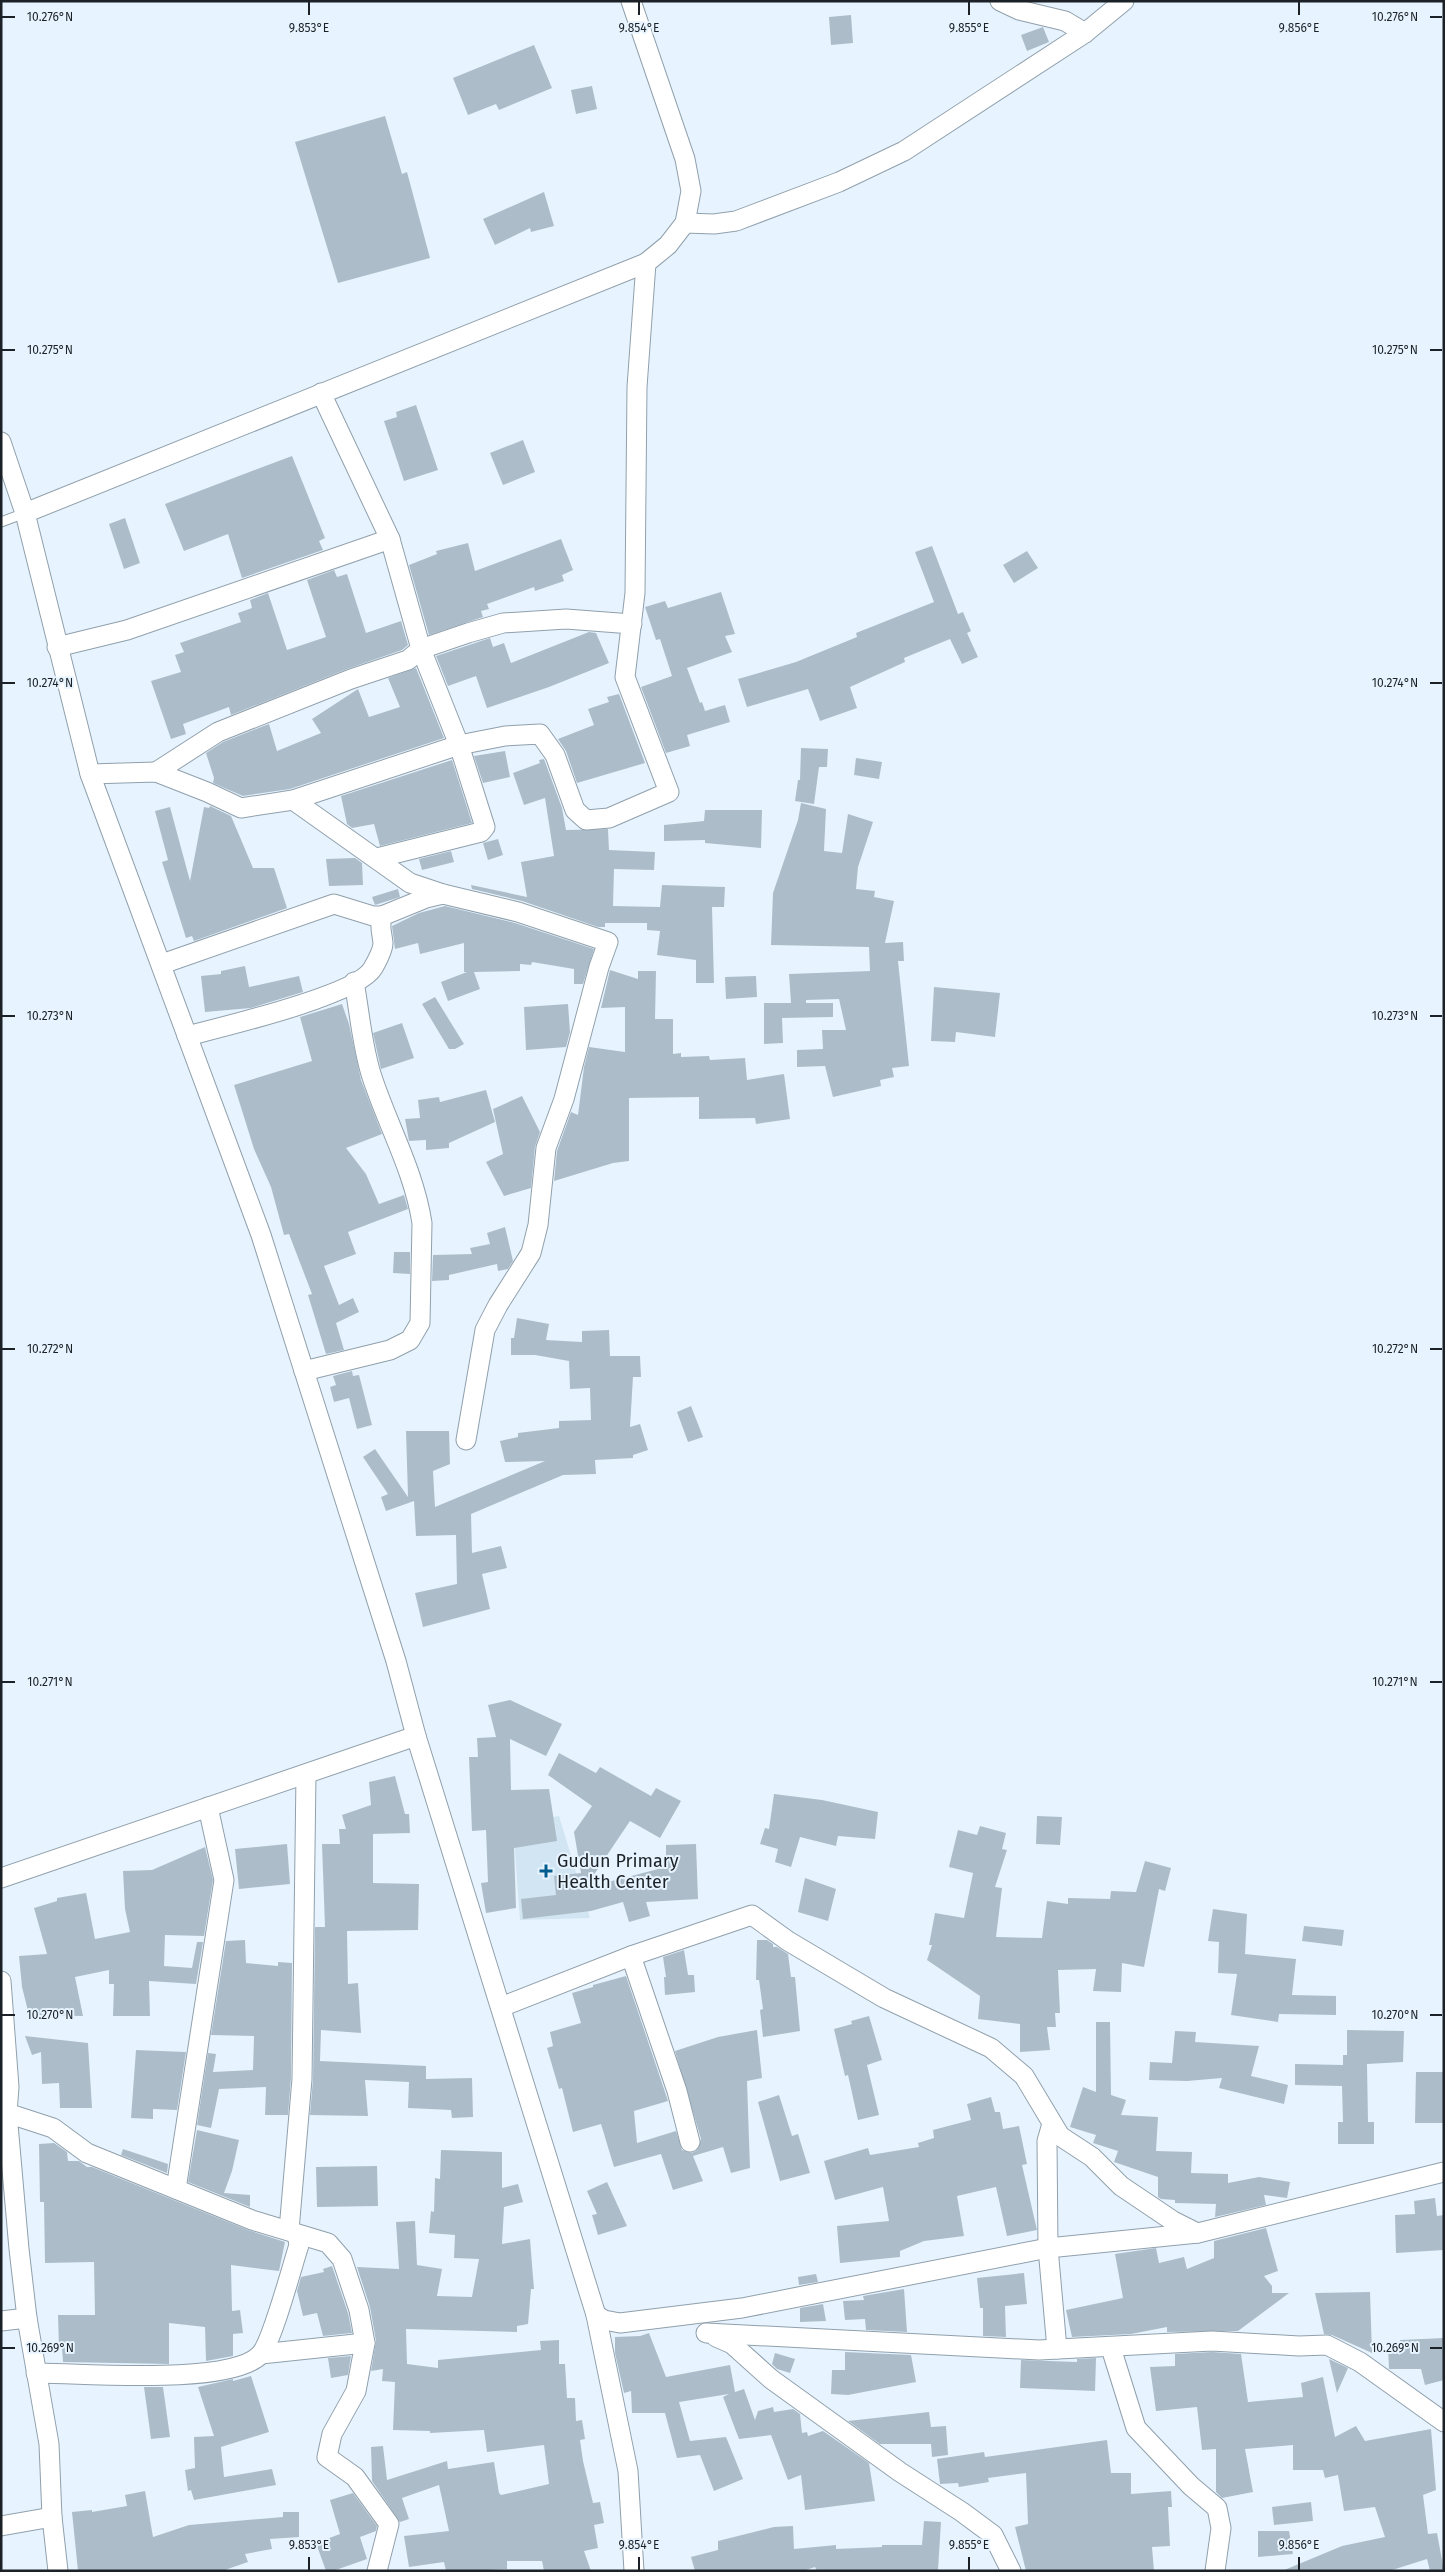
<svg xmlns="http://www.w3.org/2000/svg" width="1445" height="2572" font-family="'Fira Sans',sans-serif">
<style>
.built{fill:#d2e5f2}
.building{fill:#acbdc9}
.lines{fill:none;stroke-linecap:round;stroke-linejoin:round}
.service-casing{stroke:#90a0ac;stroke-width:11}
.minor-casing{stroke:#90a0ac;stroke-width:21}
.service{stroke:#fff;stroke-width:9}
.minor{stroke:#fff;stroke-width:19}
.ticks{fill:none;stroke:#1b2126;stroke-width:2}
.poi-dot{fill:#005d8d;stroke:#e7f4ff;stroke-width:2}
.labels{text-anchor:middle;stroke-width:4;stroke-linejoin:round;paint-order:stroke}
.poi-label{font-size:18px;fill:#1b2126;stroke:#e7f4ff;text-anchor:start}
.ticks-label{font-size:12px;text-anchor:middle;fill:#1b2126;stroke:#e7f4ff;stroke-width:4;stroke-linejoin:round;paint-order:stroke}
</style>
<rect width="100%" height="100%" fill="#e7f4ff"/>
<!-- built -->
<polygon class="built" points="559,1816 590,1918 520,1920 513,1824"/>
<!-- building -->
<g class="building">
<polygon points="851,15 853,43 831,45 829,17"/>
<polygon points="1043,27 1049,42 1027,51 1021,35"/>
<polygon points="534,45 552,88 499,110 496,104 468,115 453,78"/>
<polygon points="592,86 597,109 576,114 571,90"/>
<polygon points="385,116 402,174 407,172 430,258 338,283 295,142"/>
<polygon points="544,192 554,226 531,232 530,228 495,245 483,219"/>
<polygon points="416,405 438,470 404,481 384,421 397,417 396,412"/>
<polygon points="523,440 535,472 503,485 490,453"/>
<polygon points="292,456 325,538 319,541 323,550 242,578 228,534 184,551 165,504"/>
<polygon points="125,518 140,563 124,569 109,524"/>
<polygon points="561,539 573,570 562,575 564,581 535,591 534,587 487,604 489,609 481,611 483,617 429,635 409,565 437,554 436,551 468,543 475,571"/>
<polygon points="932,546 958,614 963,612 971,631 967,633 978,657 962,664 950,639 904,658 905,662 850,687 857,708 820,721 808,689 747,707 738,679 796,662 857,637 856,633 934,602 915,552"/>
<polygon points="1027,551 1038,568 1014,583 1003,565"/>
<polygon points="334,570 337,577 347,574 366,633 401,621 408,645 402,650 347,669 231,715 229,707 183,724 186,734 171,739 151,681 181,672 175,655 184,652 180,643 241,622 238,613 252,608 250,600 268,593 287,650 326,637 307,580"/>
<polygon points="721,592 735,634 725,636 732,652 687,668 700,703 702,702 705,711 725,705 730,722 687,735 690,746 666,753 641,687 672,676 660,639 656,640 645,607 665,601 668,608"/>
<polygon points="589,632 596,633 609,663 549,687 487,708 476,676 448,686 436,656 490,638 493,647 504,643 511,663"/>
<polygon points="416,668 444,738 290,789 243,796 213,783 214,778 206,753 223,742 269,724 277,751 321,733 312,719 358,689 369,717 400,707 388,678"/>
<polygon points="619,694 645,763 577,783 566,751 558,739 594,725 588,709 609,702 607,697"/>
<polygon points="801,748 828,749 827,767 819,767 814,804 795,801 798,780 800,780"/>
<polygon points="505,751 510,777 483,783 474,756"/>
<polygon points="856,758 882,762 879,779 854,775"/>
<polygon points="544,759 562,808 566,830 608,829 609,850 655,852 654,870 614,869 613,906 660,907 662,885 725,887 724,907 712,907 714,983 696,983 696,960 657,955 660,931 647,930 647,923 605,923 605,927 598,927 522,901 472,889 471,885 527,897 521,862 554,856 545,798 524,805 513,773 540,763 539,760"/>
<polygon points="452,760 472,823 380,846 374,824 352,828 347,824 341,796"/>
<polygon points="801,803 826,809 824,851 842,853 848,814 873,822 858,867 856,889 875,891 874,897 894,901 885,943 903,942 904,961 898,961 909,1066 892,1068 894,1077 880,1080 881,1086 833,1097 825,1066 797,1067 797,1050 823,1049 822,1030 846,1030 839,999 806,1000 806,1003 833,1003 833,1017 782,1018 783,1043 764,1044 764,1003 791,1003 789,974 870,971 869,947 771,945 773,893 798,820"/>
<polygon points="210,806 231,816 253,868 274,868 287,908 194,941 192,936 186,938 162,862 168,860 155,811 170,807 190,881 204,807 209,808"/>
<polygon points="705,810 762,810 761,848 705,843 705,840 664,841 664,825 704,821"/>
<polygon points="498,839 503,855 488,860 483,843"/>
<polygon points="451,851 454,862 422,870 419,859"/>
<polygon points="355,858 362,863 363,885 329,886 326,859"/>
<polygon points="398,889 400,897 375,905 372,897"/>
<polygon points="445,906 515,923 594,949 583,984 574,984 574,969 532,962 531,965 520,964 520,971 474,972 480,989 448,1001 441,982 467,972 464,972 464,943 420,954 418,943 395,949 392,926 419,913"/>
<polygon points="245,966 249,987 299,976 303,992 251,1008 205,1012 201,976 221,974 221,971"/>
<polygon points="610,970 638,979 638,971 656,971 655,1019 673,1019 673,1054 681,1053 681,1057 709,1056 710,1060 745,1058 747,1080 784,1074 790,1119 756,1124 755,1118 699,1119 699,1097 629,1098 629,1161 613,1163 554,1181 557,1151 571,1112 578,1115 584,1067 589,1047 625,1052 625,1007 601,1008"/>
<polygon points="756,976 757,997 726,999 725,977"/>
<polygon points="934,987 1000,993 995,1037 956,1032 955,1042 931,1041"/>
<polygon points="435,997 464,1044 455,1049 449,1049 422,1004"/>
<polygon points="342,1004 349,1024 361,1080 382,1134 346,1148 366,1174 379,1204 404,1195 408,1209 348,1232 356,1254 324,1266 339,1305 353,1298 359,1312 336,1323 344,1350 326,1354 308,1295 312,1294 289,1234 284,1235 271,1187 254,1149 234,1085 312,1061 300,1017"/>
<polygon points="568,1004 570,1032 566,1047 526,1050 524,1007"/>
<polygon points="402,1023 414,1058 381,1069 373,1033"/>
<polygon points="486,1090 495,1122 449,1143 449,1148 426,1150 426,1140 409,1141 405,1119 420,1118 418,1100 439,1097 440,1102"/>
<polygon points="522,1096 540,1132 535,1147 531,1188 504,1196 486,1162 503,1154 493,1109"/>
<polygon points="505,1227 513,1261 508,1269 498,1271 497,1264 449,1275 449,1280 432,1281 433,1255 472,1254 470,1248 490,1244 487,1233"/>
<polygon points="394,1252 410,1252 410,1274 393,1273"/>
<polygon points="517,1318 549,1324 546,1340 582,1342 582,1331 609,1330 610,1356 640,1356 641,1377 633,1377 630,1427 640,1424 648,1450 633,1455 633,1458 595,1460 596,1474 563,1475 471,1514 472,1553 501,1546 507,1568 482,1574 490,1609 423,1627 415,1593 457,1584 456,1535 416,1536 414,1501 386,1511 381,1497 388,1494 363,1457 375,1449 408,1497 406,1431 449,1431 450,1464 433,1471 435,1507 545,1461 505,1462 500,1441 518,1437 518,1433 559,1428 559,1421 591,1420 590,1388 570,1389 569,1361 535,1355 511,1355 511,1338 514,1338"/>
<polygon points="352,1371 353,1376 359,1375 372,1425 357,1429 349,1398 334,1402 330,1387 336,1385 333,1376"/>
<polygon points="691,1406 703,1437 688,1442 677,1412"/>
<polygon points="510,1700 562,1724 546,1756 510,1739 511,1790 549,1789 557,1841 514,1848 516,1908 486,1913 481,1883 488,1882 486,1830 472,1831 469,1757 478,1757 477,1738 496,1737 488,1705"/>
<polygon points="559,1753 596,1773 600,1767 651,1796 656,1788 681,1801 660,1838 630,1821 585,1888 666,1867 666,1845 696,1844 698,1899 646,1902 650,1916 629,1922 623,1902 591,1911 523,1919 521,1899 556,1895 554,1876 581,1873 574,1832 592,1806 548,1775"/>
<polygon points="395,1776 405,1814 409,1814 410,1833 373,1834 373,1883 419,1884 418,1930 347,1931 348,1984 358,1983 361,2033 321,2030 320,2061 426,2066 426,2079 472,2078 473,2117 452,2118 451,2110 408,2108 409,2082 365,2080 368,2116 310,2115 313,2079 315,1927 325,1927 322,1844 340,1844 339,1829 346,1829 342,1815 371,1805 369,1782"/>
<polygon points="774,1794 822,1800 878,1812 875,1839 838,1836 836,1846 800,1837 791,1867 775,1862 778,1849 760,1844 765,1828 769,1829"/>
<polygon points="1037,1816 1062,1817 1060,1845 1036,1844"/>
<polygon points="980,1826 1006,1833 1002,1849 1007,1850 995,1887 1002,1888 996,1937 1042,1938 1047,1901 1068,1904 1068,1898 1110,1899 1111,1891 1136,1892 1145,1861 1171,1868 1165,1891 1159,1889 1144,1967 1122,1963 1121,1992 1093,1991 1096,1969 1058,1970 1060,2013 1055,2013 1056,2027 1047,2027 1050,2050 1020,2052 1020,2024 978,2019 980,1996 927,1960 932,1945 929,1945 935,1913 964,1918 973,1873 949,1867 958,1830 977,1835"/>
<polygon points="287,1844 290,1884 239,1889 235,1849"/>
<polygon points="205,1847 213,1880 204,1936 165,1935 164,1966 192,1968 197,1942 203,1942 196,1984 149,1981 150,2016 113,2016 114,1984 109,1984 109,1970 75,1977 83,2016 29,2015 22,1987 19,1956 47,1954 34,1908 57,1901 57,1898 86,1893 95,1939 130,1932 125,1909 123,1871 152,1870"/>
<polygon points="805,1878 836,1889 828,1921 798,1912"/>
<polygon points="1213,1909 1247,1914 1245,1954 1296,1959 1292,1995 1336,1996 1336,2015 1279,2014 1278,2022 1231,2015 1237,1974 1218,1973 1219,1942 1208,1941"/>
<polygon points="1304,1926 1344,1930 1342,1946 1302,1941"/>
<polygon points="245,1940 246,1963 278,1966 278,1962 292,1963 291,2078 288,2115 265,2115 266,2087 219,2089 211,2128 197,2125 208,2053 216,2054 213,2072 253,2070 254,2036 211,2035 226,1941"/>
<polygon points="757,1940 767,1940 773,1944 773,1947 777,1947 788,1954 791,1977 795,1977 800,2031 763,2037 760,2010 763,2009 759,1980 756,1980"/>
<polygon points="684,1950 688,1975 694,1975 695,1992 665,1995 664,1977 666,1977 663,1957"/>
<polygon points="626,1976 668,2101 634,2111 637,2143 676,2131 682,2150 692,2153 697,2150 701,2139 675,2051 718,2037 757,2030 762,2078 747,2081 750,2168 731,2173 723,2147 693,2156 703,2181 673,2190 661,2154 614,2167 601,2124 573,2132 562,2088 559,2089 547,2048 553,2046 550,2032 581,2023 572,1993 593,1987 593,1985"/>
<polygon points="869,2016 882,2060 867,2065 879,2115 858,2120 848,2075 845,2076 834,2029 852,2024 851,2021"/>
<polygon points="1096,2022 1110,2022 1111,2095 1126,2100 1121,2115 1158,2117 1156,2151 1192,2152 1191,2173 1228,2174 1228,2183 1259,2177 1290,2182 1287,2198 1264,2195 1266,2205 1215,2217 1216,2204 1175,2203 1175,2200 1161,2199 1158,2197 1158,2177 1114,2162 1118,2151 1093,2143 1096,2135 1070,2127 1083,2087 1096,2092"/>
<polygon points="1347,2030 1404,2031 1403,2062 1367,2064 1368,2122 1374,2122 1374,2144 1338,2144 1338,2122 1343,2122 1342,2086 1295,2085 1295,2064 1343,2065 1343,2055 1347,2055"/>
<polygon points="1175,2031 1196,2032 1195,2042 1259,2046 1251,2076 1288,2085 1284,2104 1219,2088 1222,2078 1187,2081 1149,2080 1150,2062 1172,2063"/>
<polygon points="25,2036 88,2043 92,2108 60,2108 59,2083 42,2084 41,2052 32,2055"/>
<polygon points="136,2050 186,2052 177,2110 153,2109 153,2119 131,2118"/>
<polygon points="1416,2072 1444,2072 1444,2123 1415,2123"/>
<polygon points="779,2095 792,2136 798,2134 810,2173 780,2181 758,2102"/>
<polygon points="991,2097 995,2112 1000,2112 1003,2129 1019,2126 1027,2164 1022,2165 1037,2230 1007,2236 996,2187 957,2196 964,2236 924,2241 900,2251 900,2257 840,2263 837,2226 889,2221 883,2187 835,2200 824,2161 868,2148 870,2155 919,2147 918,2143 934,2138 933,2130 971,2120 967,2104"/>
<polygon points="197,2130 239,2140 232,2171 224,2193 250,2195 250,2207 188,2182"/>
<polygon points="54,2143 67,2152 68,2161 79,2161 87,2167 92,2167 248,2230 285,2242 279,2271 231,2265 232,2311 240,2310 243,2333 233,2334 233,2356 206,2361 205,2327 169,2323 169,2364 63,2362 62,2348 59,2348 58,2315 95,2315 94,2262 45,2263 44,2202 40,2202 39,2144"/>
<polygon points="123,2149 168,2164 167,2173 121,2155"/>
<polygon points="441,2150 502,2152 502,2188 518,2184 523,2202 504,2207 502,2244 530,2239 534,2289 531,2289 528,2324 517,2326 517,2332 406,2329 407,2364 438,2368 438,2360 541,2350 540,2341 559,2340 559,2364 565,2364 567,2398 575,2398 576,2421 582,2420 585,2439 580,2440 583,2461 593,2503 600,2502 604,2523 594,2525 598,2548 584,2551 591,2571 544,2571 542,2561 507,2561 507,2569 469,2571 446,2571 444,2562 409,2567 404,2536 449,2531 439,2485 402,2498 409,2519 400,2522 372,2481 371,2447 383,2446 387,2480 447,2461 448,2469 494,2462 499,2493 501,2495 549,2484 544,2445 487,2452 484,2430 430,2433 430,2431 393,2430 395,2382 382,2381 383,2369 371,2371 376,2341 370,2307 357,2267 399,2269 396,2222 415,2221 417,2265 442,2269 437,2296 472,2297 479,2259 454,2258 455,2235 429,2233 431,2211 434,2212 435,2178 440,2179"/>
<polygon points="377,2166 378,2206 317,2207 316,2167"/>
<polygon points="607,2182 627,2226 598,2235 592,2215 597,2214 587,2191"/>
<polygon points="1435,2198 1437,2216 1444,2215 1444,2250 1396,2253 1395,2215 1415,2214 1414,2201"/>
<polygon points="1266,2228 1278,2271 1264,2276 1272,2286 1272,2293 1289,2293 1238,2331 1167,2332 1167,2327 1131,2334 1072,2337 1066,2310 1123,2298 1115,2254 1156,2248 1159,2263 1184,2257 1187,2269 1214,2258 1214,2241"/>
<polygon points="332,2266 348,2313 352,2333 323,2336 317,2313 303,2316 297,2291 301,2277 324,2272 323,2269"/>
<polygon points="1024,2273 1027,2304 1005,2306 1006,2337 983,2336 983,2308 980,2308 977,2278"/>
<polygon points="816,2274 818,2282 799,2285 798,2277"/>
<polygon points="904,2289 907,2332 866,2330 865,2319 845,2320 843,2301 864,2300 863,2296"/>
<polygon points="1370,2292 1372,2353 1332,2335 1324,2334 1315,2293"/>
<polygon points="823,2304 826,2321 800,2322 800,2308"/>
<polygon points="649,2333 666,2377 730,2365 735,2392 744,2389 755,2420 758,2411 773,2407 774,2412 793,2409 800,2414 802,2433 807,2432 808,2436 823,2431 869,2463 875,2501 805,2510 801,2475 788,2480 771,2435 739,2439 723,2397 729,2394 679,2402 690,2441 726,2437 743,2479 714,2491 700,2455 677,2458 665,2413 632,2413 631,2391 624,2393 615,2353 615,2337 640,2336"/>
<polygon points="1444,2338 1444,2380 1425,2385 1421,2369 1389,2369 1388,2346 1400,2345 1400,2340"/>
<polygon points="845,2352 911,2355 916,2382 848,2395 831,2394 832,2370 845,2370"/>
<polygon points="1212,2352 1241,2354 1248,2402 1303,2397 1301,2383 1323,2377 1335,2437 1356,2426 1365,2441 1431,2429 1436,2490 1423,2495 1428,2534 1437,2533 1444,2571 1430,2571 1427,2559 1389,2571 1282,2571 1342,2546 1385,2537 1375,2507 1344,2511 1338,2475 1325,2478 1323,2470 1293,2470 1293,2445 1245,2449 1253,2492 1222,2498 1216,2492 1216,2449 1202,2450 1197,2407 1156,2411 1150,2367 1175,2366 1175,2354"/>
<polygon points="775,2353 795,2359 790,2373 777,2369 772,2364"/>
<polygon points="351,2356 348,2375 331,2378 328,2358"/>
<polygon points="1096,2358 1095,2391 1020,2388 1021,2360 1077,2362 1077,2359"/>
<polygon points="1329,2359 1348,2368 1337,2393"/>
<polygon points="251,2376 269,2432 221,2447 224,2477 272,2469 276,2485 194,2500 191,2490 188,2491 185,2470 195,2468 194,2437 214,2436 198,2387 233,2379 233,2381"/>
<polygon points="144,2387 163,2387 170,2437 151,2439"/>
<polygon points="929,2412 931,2427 946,2426 948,2455 932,2457 931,2444 880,2444 848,2421"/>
<polygon points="1107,2440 1111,2473 1131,2473 1131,2494 1171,2491 1172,2507 1168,2507 1170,2546 1152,2547 1154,2571 1026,2571 1015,2527 1028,2524 1026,2473 988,2478 989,2482 959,2487 958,2483 940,2484 937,2459 984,2452 985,2457"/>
<polygon points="145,2491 153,2537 189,2525 283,2517 283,2512 299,2512 299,2537 270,2539 272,2549 245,2554 248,2562 222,2571 78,2571 72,2512 92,2510 92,2512 127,2506 125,2495"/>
<polygon points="353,2493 377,2526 376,2531 360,2537 367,2559 333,2571 326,2571 316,2543 340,2534 330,2500"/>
<polygon points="1311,2502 1313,2521 1274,2525 1272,2507"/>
<polygon points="924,2521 941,2522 938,2570 817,2571 815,2567 803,2571 695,2571 691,2557 718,2550 718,2541 774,2527 793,2526 794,2549 836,2545 836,2549 882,2547 882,2545 922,2545"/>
<polygon points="1258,2531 1289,2531 1293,2554 1258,2557"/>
</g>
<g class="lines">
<!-- service casing -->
<g class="service-casing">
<polyline id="service" points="1,522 25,513"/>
</g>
<!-- minor casing -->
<g class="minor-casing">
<g id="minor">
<polyline points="1000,1 1019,10 1065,21 1085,33"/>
<polyline points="685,223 714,224 736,221 839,182 904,151 1085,33 1124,1"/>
<polyline points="321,393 390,539 421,649 459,745 485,827 481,832 377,858"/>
<polyline points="1,442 25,513 90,774 261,1235 396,1661 416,1736 1,1878"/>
<polyline points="25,513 646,263 668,245 685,223 691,191 685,159 631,1"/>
<polyline points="57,647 127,630 390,539"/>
<polyline points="156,772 218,732 351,679 408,660 421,649 468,633 503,623 566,619 632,624"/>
<polyline points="90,774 156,772 207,792 241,808 293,800 459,745 505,736 540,734 555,755 575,810 586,820 609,818 669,792 625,677 635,593 637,387 646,263"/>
<polyline points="293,800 410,883 443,894 518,912 608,942 599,967 564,1099 546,1148 538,1225 531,1253 498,1305 485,1330 466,1440"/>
<polyline points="162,964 334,904 373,916 382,916"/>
<path d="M187 1036C222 1027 358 995 373 968 377 961 383 949 383 943 382 932 379 927 382 916L426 898 443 894"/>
<path d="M304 1371 390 1350 410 1340 420 1323 422 1223C414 1171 388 1126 372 1077 362 1047 360 1014 354 982"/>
<polyline points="416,1736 596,2315 628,2471 634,2571"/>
<polyline points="631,1956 677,2091 690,2142"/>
<polyline points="1,1981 9,2087 7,2113 19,2249 27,2318 49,2444 52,2517 58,2571"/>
<polyline points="501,2007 631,1956 752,1915 788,1941 884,1998 991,2048 1024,2076 1060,2136 1092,2157 1121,2186 1173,2221 1197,2233"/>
<polyline points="7,2113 53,2128 87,2153 252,2220 328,2243 342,2259 359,2310 365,2343 356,2391 332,2434 327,2457 355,2477 389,2524 377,2571"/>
<polyline points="1052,2124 1047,2141 1048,2248 1057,2349"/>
<polyline points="176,2189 224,1880 208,1807"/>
<polyline points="289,2230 302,2079 306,1774"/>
<polyline points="596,2315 604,2320 620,2323 742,2308 1048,2248 1198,2233 1444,2172"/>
<polyline points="1,2321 27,2318"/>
<polyline points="706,2333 1039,2350 1212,2341 1299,2346 1327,2345 1360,2362 1444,2422"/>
<polyline points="716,2337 732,2344 771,2379 900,2472 962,2512 993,2535 1011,2571"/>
<polyline points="1111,2348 1136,2428 1191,2486 1217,2508 1221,2528 1215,2571"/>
<polyline points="261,2354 365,2343"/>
<path d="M36 2373C82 2373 229 2386 260 2355 272 2343 292 2266 299 2245L297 2234"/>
<polyline points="1,2526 52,2517"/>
</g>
</g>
<!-- service -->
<use href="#service" class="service"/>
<!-- minor -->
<use href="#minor" class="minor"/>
</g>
<!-- ticks -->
<path class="ticks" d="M309 2V15M639 2V15M969 2V15M1299 2V15M2 17H15M1430 17H1442M2 350H15M1430 350H1442M2 683H15M1430 683H1442M2 1016H15M1430 1016H1442M2 1349H15M1430 1349H1442M2 1682H15M1430 1682H1442M2 2015H15M1430 2015H1442M2 2348H15M1430 2348H1442M309 2557V2570M639 2557V2570M969 2557V2570M1299 2557V2570"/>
<!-- markers -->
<path class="poi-dot" d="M543.5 1863.5h5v5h5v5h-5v5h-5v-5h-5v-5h5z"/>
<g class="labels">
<!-- poi labels -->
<g class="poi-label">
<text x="557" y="1867">Gudun Primary<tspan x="557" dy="21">Health Center</tspan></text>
</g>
</g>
<g class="ticks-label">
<text x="50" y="21">10.276°N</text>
<text x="1395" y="21">10.276°N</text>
<text x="309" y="32">9.853°E</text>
<text x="639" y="32">9.854°E</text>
<text x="969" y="32">9.855°E</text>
<text x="1299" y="32">9.856°E</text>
<text x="50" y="354">10.275°N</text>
<text x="1395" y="354">10.275°N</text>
<text x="50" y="687">10.274°N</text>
<text x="1395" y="687">10.274°N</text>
<text x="50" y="1020">10.273°N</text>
<text x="1395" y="1020">10.273°N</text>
<text x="50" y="1353">10.272°N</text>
<text x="1395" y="1353">10.272°N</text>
<text x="50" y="1686">10.271°N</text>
<text x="1395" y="1686">10.271°N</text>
<text x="50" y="2019">10.270°N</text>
<text x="1395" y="2019">10.270°N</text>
<text x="50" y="2352">10.269°N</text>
<text x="1395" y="2352">10.269°N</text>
<text x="309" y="2549">9.853°E</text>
<text x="639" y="2549">9.854°E</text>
<text x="969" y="2549">9.855°E</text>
<text x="1299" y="2549">9.856°E</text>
</g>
<!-- border -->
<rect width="1445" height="2572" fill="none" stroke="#1b2126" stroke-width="5"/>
</svg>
